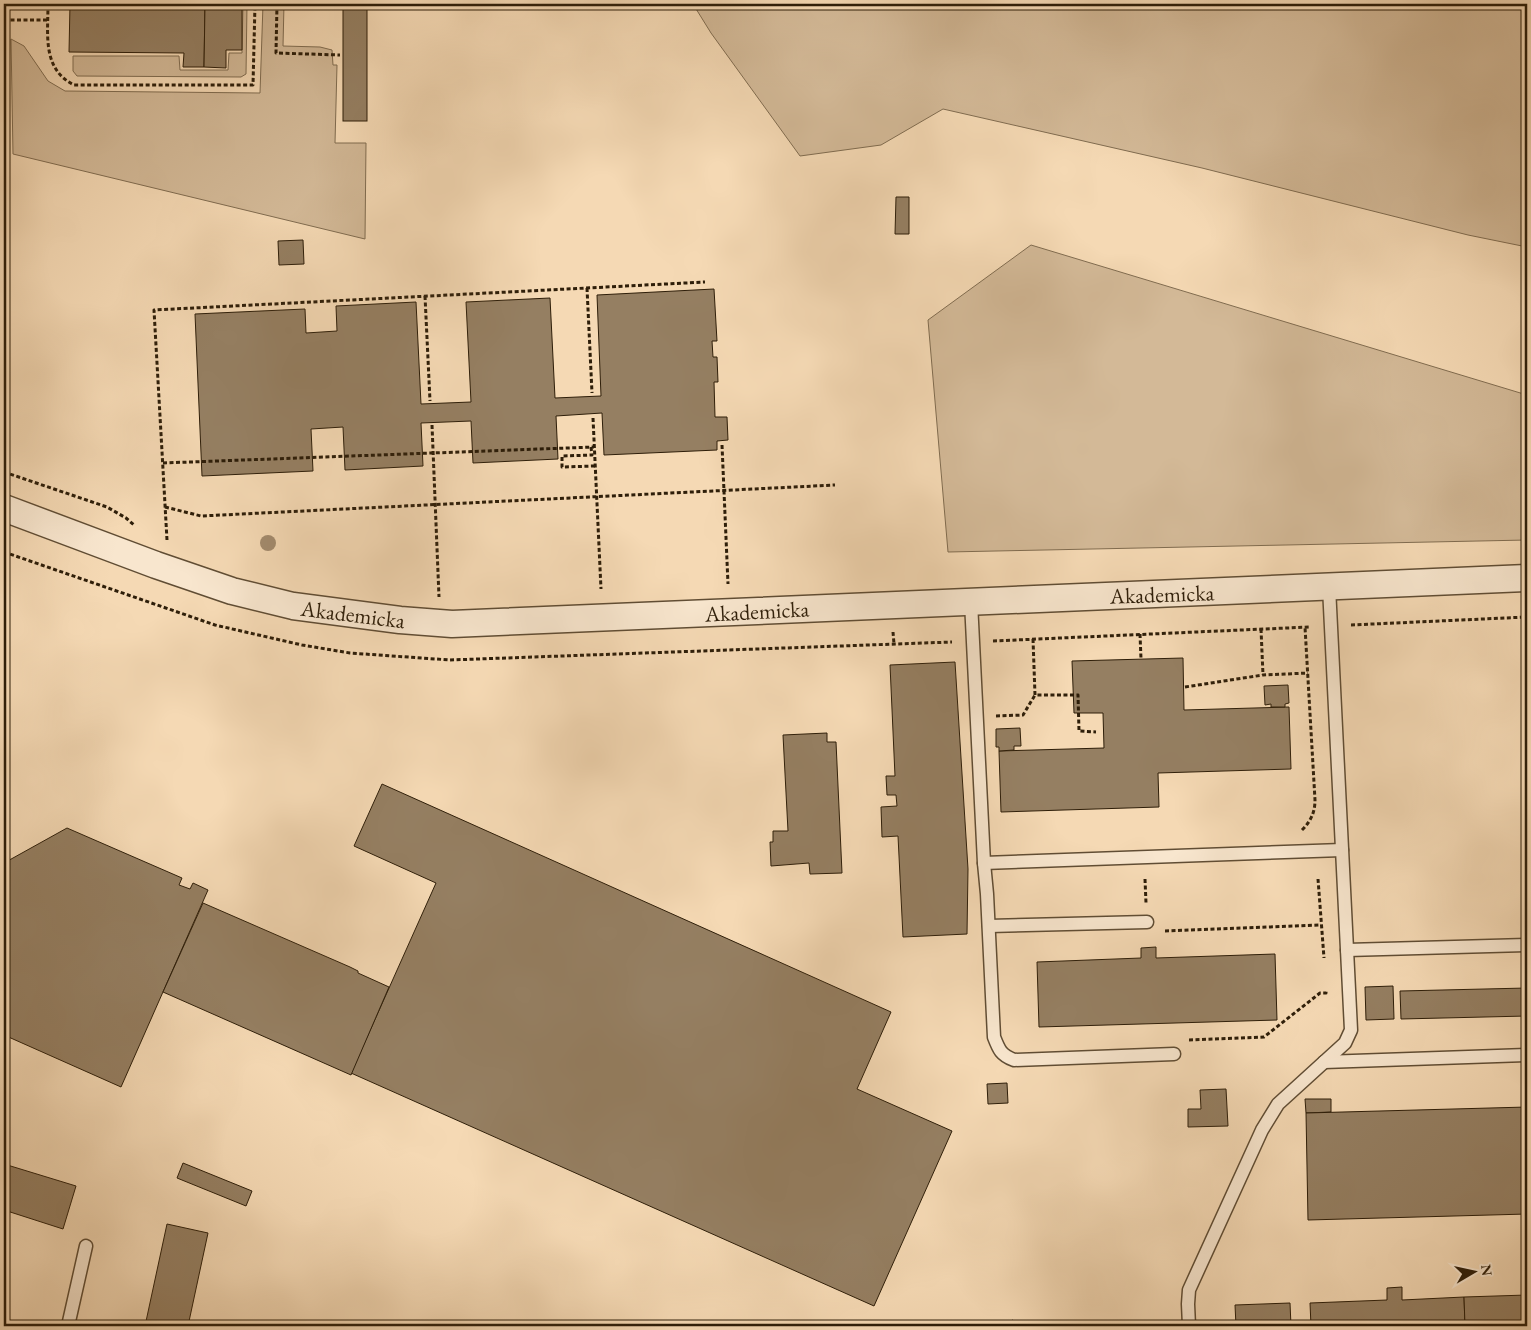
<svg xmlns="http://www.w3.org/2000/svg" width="1531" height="1330" font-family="'EB Garamond',serif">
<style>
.green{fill:#d3b997;stroke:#806c50}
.building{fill:#957f62;stroke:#2e1e09}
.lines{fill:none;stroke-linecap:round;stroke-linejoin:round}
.service-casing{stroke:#604d34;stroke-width:15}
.minor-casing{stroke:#604d34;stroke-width:29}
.path{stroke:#2e1e09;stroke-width:3;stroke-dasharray:4 2.5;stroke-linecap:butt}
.service{stroke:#f8e6ce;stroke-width:12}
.minor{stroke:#f8e6ce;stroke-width:26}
.tree{fill:#a38b6e}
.labels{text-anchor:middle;stroke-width:5;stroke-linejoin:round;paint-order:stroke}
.street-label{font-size:22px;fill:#2e1e09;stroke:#f8e6ce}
</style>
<rect width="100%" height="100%" fill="#f5d9b4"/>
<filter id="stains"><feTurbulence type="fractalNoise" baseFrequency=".004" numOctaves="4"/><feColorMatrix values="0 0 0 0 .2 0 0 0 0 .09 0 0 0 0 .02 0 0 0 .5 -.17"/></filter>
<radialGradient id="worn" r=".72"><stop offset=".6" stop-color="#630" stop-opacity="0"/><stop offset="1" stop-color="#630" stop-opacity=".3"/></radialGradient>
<!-- green -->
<g class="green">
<polygon points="243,4 247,4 246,74 241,77 77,76 73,71 73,56 179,56 180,70 228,70 229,53 242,53"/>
<polygon points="263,4 284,4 283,46 320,47 332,50 333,65 337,65 335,143 366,143 365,239 13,154 11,39 24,46 48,81 65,91 260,93"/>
<polygon points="693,4 1527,4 1527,247 1468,235 1202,168 943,109 881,145 800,156 711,33"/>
<polygon points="1031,245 1527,395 1527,540 948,552 928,320"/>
</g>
<!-- building -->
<g class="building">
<polygon points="70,4 205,4 204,67 183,67 184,53 69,52"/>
<polygon points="205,4 242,4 242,50 226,50 226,68 204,67"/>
<rect x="343" y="4" width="24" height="117"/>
<polygon points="896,197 909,197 909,234 895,234"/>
<polygon points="303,240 304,264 279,265 278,241"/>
<polygon points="714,289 717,341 712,341 713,357 717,357 718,382 714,382 715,417 727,417 728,440 717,441 717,450 604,455 602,413 556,416 558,459 473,463 471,421 421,423 423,466 345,470 343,427 311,429 313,471 202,476 195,314 305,309 306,333 337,331 336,306 416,302 421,404 471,402 466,302 550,298 555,398 601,396 597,295"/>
<polygon points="1183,658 1184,710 1289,707 1291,769 1158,773 1159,807 1001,812 999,751 1104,748 1103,713 1074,713 1072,661"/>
<polygon points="955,662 968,869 967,934 903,937 898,836 882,837 881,807 897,806 896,795 887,795 886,776 895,776 890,665"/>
<polygon points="1288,685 1289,703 1285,704 1285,707 1271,707 1271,704 1265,705 1264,686"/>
<polygon points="1020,728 1021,746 1014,746 1014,750 999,751 999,747 996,747 996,729"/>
<polygon points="827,733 827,742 836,742 842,873 810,874 809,863 771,866 770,842 773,842 773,831 788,831 783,735"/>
<polygon points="382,784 891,1012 857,1089 952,1131 874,1306 351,1073 436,883 354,846"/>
<polygon points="67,828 182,878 179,885 190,889 193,883 208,890 121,1087 4,1035 4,863"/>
<polygon points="203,903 350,967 358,971 358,973 389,987 351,1075 163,992"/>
<polygon points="1156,947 1156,958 1275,954 1277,1020 1039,1027 1037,962 1141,958 1141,948"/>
<polygon points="1393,986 1394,1019 1366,1020 1365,987"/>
<polygon points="1527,988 1527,1016 1401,1019 1400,991"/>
<polygon points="1007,1083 1008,1103 988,1104 987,1084"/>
<polygon points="1226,1089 1228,1126 1188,1127 1188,1109 1201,1109 1200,1090"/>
<polygon points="1305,1099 1331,1099 1331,1112 1306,1113"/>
<polygon points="1527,1107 1527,1214 1308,1220 1306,1113"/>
<polygon points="183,1163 252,1191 246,1206 177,1178"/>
<polygon points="4,1164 76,1186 63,1229 4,1210"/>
<polygon points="167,1224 208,1233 188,1326 145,1326"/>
<polygon points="1402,1287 1402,1300 1464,1297 1465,1326 1311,1326 1310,1303 1387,1300 1387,1288"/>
<polygon points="1527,1295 1527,1326 1465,1326 1464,1297"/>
<polygon points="1290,1303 1291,1326 1236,1326 1235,1305"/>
<polygon points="1012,1320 1025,1326 1009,1326"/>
</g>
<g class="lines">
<!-- service casing -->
<g class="service-casing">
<g id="service">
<path d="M971 602 984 863 987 894 994 1037C999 1050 1001 1055 1014 1060L1174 1054"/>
<polyline points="984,863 1342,850"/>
<polyline points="989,926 1147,922"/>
<polyline points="1347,950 1527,945"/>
<polyline points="1324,1062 1527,1055"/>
<polyline points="68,1326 86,1246"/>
<polyline points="1189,1326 1188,1304 1189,1290 1262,1130 1278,1104 1345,1043 1351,1030 1329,587"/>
</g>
</g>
<!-- minor casing -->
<g class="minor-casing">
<polyline id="minor" points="4,508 156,565 232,591 293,606 400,620 452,624 1527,578"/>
</g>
<!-- path -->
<g class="path">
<path d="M48 4C48 35 42 69 74 85H253L255 4"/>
<polyline points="277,4 276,53 340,55"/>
<polyline points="4,20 48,20"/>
<polyline points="587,288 592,393"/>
<polyline points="425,296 430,401"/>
<polyline points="593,418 601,589"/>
<polyline points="432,425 439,597"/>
<polyline points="722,445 728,584"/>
<polyline points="591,447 592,455 562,456 562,467 595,466"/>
<polyline points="163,463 594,447"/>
<polyline points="4,472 107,507 126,518 134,525"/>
<polyline points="165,507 201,516 835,485"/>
<polyline points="167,540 154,310 705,282"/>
<polyline points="4,552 215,625 302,645 350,653 450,660 952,642"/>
<polyline points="1351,625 1527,617"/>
<polyline points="1261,629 1263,675"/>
<polyline points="893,632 894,644"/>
<polyline points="1140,634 1141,659"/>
<polyline points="1033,639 1035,695 1078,695 1079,731 1096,732"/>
<polyline points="993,641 1309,627"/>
<polyline points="1185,687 1263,675 1308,673"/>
<polyline points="996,716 1023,715 1035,695"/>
<path d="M1302 830C1311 821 1315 812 1315 800L1305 627"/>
<polyline points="1145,879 1146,903"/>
<polyline points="1318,879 1324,958"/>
<polyline points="1165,931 1321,925"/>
<polyline points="1189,1040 1264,1037 1320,993 1326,993 1326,990"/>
</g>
<!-- service -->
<use href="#service" class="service"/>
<!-- minor -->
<use href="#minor" class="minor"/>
</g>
<!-- trees -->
<circle class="tree" cx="268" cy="543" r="8"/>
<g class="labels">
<!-- street labels -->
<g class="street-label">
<text transform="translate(1162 594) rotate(-2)" y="8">Akademicka</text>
<text transform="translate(757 611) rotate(-3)" y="8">Akademicka</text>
<text transform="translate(353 614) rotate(7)" y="8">Akademicka</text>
</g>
</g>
<!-- margin -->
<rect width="1531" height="1330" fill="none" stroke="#f5d9b4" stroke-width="20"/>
<rect x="5" y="5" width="1521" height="1320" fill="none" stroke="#2e1e09" stroke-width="2.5"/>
<rect x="10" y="10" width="1511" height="1310" fill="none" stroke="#2e1e09"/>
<!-- north arrow -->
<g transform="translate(1474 1272) rotate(81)" stroke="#f8e6ce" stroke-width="4" paint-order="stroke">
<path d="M0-4L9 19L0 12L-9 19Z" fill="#2e1e09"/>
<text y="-8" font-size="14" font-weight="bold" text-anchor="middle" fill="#2e1e09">N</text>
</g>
<rect width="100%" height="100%" filter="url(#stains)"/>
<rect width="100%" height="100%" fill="url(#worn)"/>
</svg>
